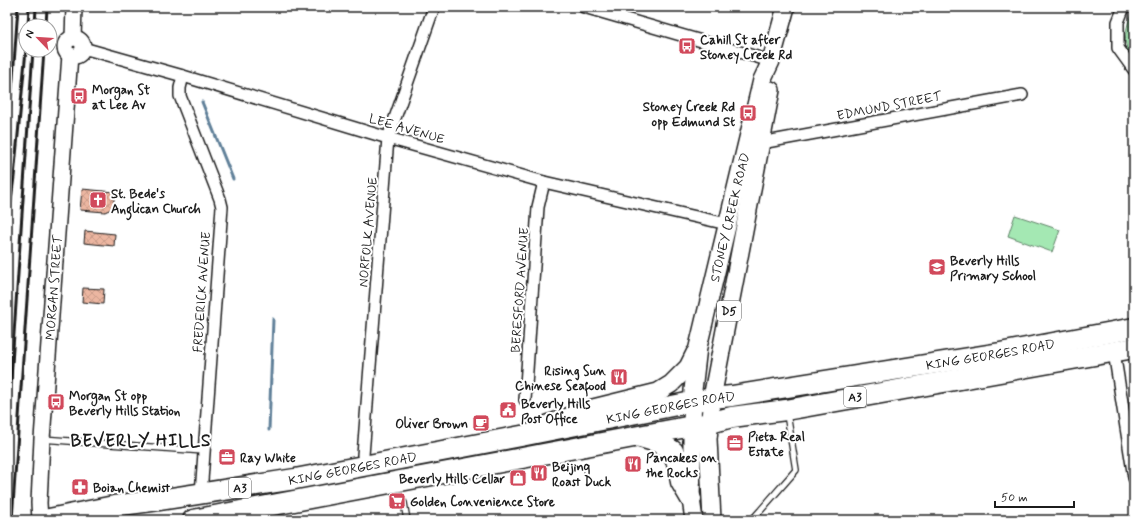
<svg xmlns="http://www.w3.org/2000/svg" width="1141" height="527" font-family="Mynerve,sans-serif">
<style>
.green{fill:#a4e8b3;stroke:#608268}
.park{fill:url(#park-dots);stroke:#608268}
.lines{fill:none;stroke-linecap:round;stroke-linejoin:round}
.stream{stroke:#608099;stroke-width:3}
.building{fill:url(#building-cross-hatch);stroke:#1c1c1c}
.lane-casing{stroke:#1c1c1c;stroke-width:8}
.street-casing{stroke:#1c1c1c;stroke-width:14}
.secondary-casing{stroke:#1c1c1c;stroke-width:18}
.primary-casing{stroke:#1c1c1c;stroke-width:20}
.highway-casing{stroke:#1c1c1c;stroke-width:23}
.lane{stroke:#fff;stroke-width:5.5}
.street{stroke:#fff;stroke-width:11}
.secondary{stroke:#fff;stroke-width:15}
.primary{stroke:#fff;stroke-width:17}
.highway{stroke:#fff;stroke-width:20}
.rail{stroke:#1c1c1c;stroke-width:3}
.labels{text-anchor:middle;stroke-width:4;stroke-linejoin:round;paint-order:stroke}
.shield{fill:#fff;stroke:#606060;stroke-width:1}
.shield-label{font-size:12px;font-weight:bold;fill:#1c1c1c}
.poi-label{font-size:13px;font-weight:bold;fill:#1c1c1c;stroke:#fff;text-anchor:start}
.street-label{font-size:13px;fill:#1c1c1c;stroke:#fff}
.district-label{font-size:17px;font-weight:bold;letter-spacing:1px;fill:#1c1c1c;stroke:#fff}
</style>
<defs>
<pattern id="park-dots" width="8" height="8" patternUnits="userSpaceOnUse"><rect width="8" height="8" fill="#a4e8b3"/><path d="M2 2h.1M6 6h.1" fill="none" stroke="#8dc699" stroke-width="1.8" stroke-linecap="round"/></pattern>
<pattern id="building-cross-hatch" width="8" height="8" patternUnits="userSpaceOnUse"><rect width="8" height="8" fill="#ecb6a1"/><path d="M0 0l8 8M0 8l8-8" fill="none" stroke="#ca9c8a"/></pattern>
</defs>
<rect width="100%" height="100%" fill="#fff"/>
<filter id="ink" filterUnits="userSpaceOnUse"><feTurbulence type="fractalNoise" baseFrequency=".025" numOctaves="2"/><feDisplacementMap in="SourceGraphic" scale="8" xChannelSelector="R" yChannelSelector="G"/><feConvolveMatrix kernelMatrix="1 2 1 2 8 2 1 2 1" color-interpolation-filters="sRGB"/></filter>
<g filter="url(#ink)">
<!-- green -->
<polygon class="green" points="1015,215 1060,230 1052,252 1008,236"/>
<!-- park -->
<path class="park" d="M1134 7V60C1119 44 1127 25 1134 7Z"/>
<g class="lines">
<!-- stream -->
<g class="stream">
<polyline points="202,102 233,179"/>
<polyline points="269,430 273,319"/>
</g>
</g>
<!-- building -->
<g class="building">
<polygon points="82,189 115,192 113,208 105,212 80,210"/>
<polygon points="85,231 115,234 114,246 84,243"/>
<polygon points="83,288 104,289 103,304 82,302"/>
</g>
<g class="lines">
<!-- lane casing -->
<g class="lane-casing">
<g id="lane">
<polyline points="42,439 204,451"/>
<polyline points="404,503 407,520"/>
<polyline points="746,520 753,519 796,470 787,414"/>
</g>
</g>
<!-- street casing -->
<g class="street-casing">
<g id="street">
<polyline points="584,7 771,61"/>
<polyline points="1124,7 1118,22 1118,48 1134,70"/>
<polyline points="83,48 183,76 388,138 544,182 727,224"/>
<polyline points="183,76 180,88 180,96 220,199 222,207 201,494"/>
<polyline points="761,143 1022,95"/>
<polyline points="1114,352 1134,478"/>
<polyline points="525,400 538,207 544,182"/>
<polyline points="365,466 363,455 388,138 434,7"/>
<polyline points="92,517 106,518 115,520"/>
</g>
</g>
<!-- secondary casing -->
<g class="secondary-casing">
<g id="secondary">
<circle cx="74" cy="47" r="9"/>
<polyline points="73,38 74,7"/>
<path id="s1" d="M40 520 39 503 42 439 70 55"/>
</g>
</g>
<!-- primary casing -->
<g class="primary-casing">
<g id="primary">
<polyline points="548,424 593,408 658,392 671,384 688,367 695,353"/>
<path id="s2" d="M694 520 691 499 692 448V426L693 390 698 347 762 80 771 61 786 7"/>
<polyline points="712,520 708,439 712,398 771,90"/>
</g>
</g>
<!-- highway casing -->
<g class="highway-casing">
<g id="highway">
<polyline points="640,437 660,443 673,451 678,466 681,482 691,499"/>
<path id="s3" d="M44 520 114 506 159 500 295 479 521 436 712 398 732 396 1000 353 1134 328"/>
<polyline points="193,520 692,426 710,423 732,417 786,410 1134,348"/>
</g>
</g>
<!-- lane -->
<use href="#lane" class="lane"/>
<!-- street -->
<use href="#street" class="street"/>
<!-- secondary -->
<use href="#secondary" class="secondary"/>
<!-- primary -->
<use href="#primary" class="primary"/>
<!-- highway -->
<use href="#highway" class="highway"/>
<!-- rail -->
<g class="rail">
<polyline points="28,26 29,7"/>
<polyline points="35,26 36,7"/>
<polyline points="46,26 47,7"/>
<polyline points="7,134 13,78 18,7"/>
<polyline points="7,230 14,177 26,50"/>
<polyline points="7,438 33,50"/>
<polyline points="12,520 44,50"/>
</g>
</g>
</g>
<!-- icons -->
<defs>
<g id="bus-square" transform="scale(0.9)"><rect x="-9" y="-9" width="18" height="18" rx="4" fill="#d1495b" stroke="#fff"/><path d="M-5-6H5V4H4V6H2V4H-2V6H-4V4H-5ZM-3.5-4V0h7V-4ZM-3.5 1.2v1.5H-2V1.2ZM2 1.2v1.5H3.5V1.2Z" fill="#fff"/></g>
<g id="church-square" transform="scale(0.9)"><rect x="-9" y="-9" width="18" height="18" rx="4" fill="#d1495b" stroke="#fff"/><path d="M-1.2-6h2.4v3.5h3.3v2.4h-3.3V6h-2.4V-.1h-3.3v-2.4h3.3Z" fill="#fff"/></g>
<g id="school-square" transform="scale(0.9)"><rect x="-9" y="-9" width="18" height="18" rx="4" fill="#d1495b" stroke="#fff"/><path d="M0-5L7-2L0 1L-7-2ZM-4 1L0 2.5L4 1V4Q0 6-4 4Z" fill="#fff"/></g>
<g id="restaurant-square" transform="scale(0.9)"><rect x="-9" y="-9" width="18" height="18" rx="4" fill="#d1495b" stroke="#fff"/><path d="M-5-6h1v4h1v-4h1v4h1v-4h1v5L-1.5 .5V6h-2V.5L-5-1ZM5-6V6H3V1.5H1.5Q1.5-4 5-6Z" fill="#fff"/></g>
<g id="civic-square" transform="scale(0.9)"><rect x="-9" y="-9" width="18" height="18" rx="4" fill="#d1495b" stroke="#fff"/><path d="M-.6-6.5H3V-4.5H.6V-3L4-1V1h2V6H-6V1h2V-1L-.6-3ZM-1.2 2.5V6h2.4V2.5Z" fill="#fff"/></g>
<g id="cafe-square" transform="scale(0.9)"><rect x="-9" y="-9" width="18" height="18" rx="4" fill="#d1495b" stroke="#fff"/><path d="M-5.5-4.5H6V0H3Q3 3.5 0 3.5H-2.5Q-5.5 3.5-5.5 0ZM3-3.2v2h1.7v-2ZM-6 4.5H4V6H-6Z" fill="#fff"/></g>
<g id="office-square" transform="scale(0.9)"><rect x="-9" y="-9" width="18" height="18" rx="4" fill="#d1495b" stroke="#fff"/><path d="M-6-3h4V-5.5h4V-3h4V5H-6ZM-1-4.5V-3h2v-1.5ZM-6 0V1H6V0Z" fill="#fff"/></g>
<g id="shop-square" transform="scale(0.9)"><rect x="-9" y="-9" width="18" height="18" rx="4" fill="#d1495b" stroke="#fff"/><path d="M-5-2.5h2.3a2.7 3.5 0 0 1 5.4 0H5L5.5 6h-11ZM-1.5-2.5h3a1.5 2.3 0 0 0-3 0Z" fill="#fff"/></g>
<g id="pharmacy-square" transform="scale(0.9)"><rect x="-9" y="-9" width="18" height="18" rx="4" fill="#d1495b" stroke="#fff"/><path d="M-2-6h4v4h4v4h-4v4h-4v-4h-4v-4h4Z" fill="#fff"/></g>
<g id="supermarket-square" transform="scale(0.9)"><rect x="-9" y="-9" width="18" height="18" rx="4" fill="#d1495b" stroke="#fff"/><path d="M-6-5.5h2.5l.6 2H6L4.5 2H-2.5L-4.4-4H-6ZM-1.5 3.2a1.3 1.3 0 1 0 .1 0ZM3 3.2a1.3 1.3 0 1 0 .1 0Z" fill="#fff"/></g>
</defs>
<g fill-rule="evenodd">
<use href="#bus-square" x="687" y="46"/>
<use href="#bus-square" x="79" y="96"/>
<use href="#bus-square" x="748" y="113"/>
<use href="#church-square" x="98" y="200"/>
<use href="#school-square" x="937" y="267"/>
<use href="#restaurant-square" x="619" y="377"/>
<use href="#bus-square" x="56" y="402"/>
<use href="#civic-square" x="508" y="410"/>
<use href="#cafe-square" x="481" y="423"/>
<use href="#office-square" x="735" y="443"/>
<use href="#office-square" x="227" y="457"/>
<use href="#restaurant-square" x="633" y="464"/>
<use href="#restaurant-square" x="539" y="473"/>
<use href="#shop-square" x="518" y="478"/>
<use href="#pharmacy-square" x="80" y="487"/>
<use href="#supermarket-square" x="397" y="501"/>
</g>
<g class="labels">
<!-- shield labels -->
<g class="shield">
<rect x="717" y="301" width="24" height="20" rx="3"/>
<rect x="844" y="387" width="22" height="20" rx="3"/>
<rect x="229" y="478" width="22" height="20" rx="3"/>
</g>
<g class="shield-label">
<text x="729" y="315">D5</text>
<text x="855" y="401">A3</text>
<text x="240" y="492">A3</text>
</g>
<!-- poi labels -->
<g class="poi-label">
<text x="700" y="44">Cahill St after<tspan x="700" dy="15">Stoney Creek Rd</tspan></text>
<text x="92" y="94">Morgan St<tspan x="92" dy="15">at Lee Av</tspan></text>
<text x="735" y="111" text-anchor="end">Stoney Creek Rd<tspan x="735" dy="15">opp Edmund St</tspan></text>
<text x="111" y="198">St. Bede's<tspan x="111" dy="15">Anglican Church</tspan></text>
<text x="950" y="265">Beverly Hills<tspan x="950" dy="15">Primary School</tspan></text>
<text x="606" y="375" text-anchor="end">Rising Sun<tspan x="606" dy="15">Chinese Seafood</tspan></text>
<text x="69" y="400">Morgan St opp<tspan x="69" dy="15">Beverly Hills Station</tspan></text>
<text x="521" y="408">Beverly Hills<tspan x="521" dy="15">Post Office</tspan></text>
<text x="468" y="428" text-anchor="end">Oliver Brown</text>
<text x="748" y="441">Pieta Real<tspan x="748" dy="15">Estate</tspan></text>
<text x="240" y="462">Ray White</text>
<text x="646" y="462">Pancakes on<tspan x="646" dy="15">the Rocks</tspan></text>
<text x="552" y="471">Beijing<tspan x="552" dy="15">Roast Duck</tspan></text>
<text x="505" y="483" text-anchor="end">Beverly Hills Cellar</text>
<text x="93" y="492">Boian Chemist</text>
<text x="410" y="506">Golden Convenience Store</text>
</g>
<!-- street labels -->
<g class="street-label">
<text transform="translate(889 105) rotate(-11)" y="5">EDMUND STREET</text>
<text transform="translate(407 128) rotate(16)" y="5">LEE AVENUE</text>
<text dy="5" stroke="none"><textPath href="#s2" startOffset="307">STONEY CREEK ROAD</textPath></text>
<text transform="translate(367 232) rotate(-85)" y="5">NORFOLK AVENUE</text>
<text dy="5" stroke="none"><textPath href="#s1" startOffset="233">MORGAN STREET</textPath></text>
<text transform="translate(519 290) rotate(-86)" y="5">BERESFORD AVENUE</text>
<text transform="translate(201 292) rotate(-86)" y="5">FREDERICK AVENUE</text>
<text dy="5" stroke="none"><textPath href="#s3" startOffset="961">KING GEORGES ROAD</textPath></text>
<text dy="5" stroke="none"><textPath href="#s3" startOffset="637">KING GEORGES ROAD</textPath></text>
<text dy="5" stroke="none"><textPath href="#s3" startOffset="313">KING GEORGES ROAD</textPath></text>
</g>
<!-- district labels -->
<g class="district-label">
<text x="141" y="446">BEVERLY HILLS</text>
</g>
</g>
<!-- margin -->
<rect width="1141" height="527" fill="none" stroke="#fff" stroke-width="24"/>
<rect x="12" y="12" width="1117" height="503" fill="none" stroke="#1c1c1c" stroke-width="1.5" filter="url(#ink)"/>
<!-- north arrow -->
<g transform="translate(38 38) rotate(295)"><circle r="19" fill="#ffffff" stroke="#a4a4a4"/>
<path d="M0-3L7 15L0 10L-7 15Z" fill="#d1495b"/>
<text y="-6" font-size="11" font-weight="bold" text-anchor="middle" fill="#1c1c1c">N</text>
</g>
<!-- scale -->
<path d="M995 501v6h79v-6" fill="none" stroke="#1c1c1c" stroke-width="2"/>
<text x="1001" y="501" font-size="12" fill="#1c1c1c" stroke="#ffffff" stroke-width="3" paint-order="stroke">50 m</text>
</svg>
